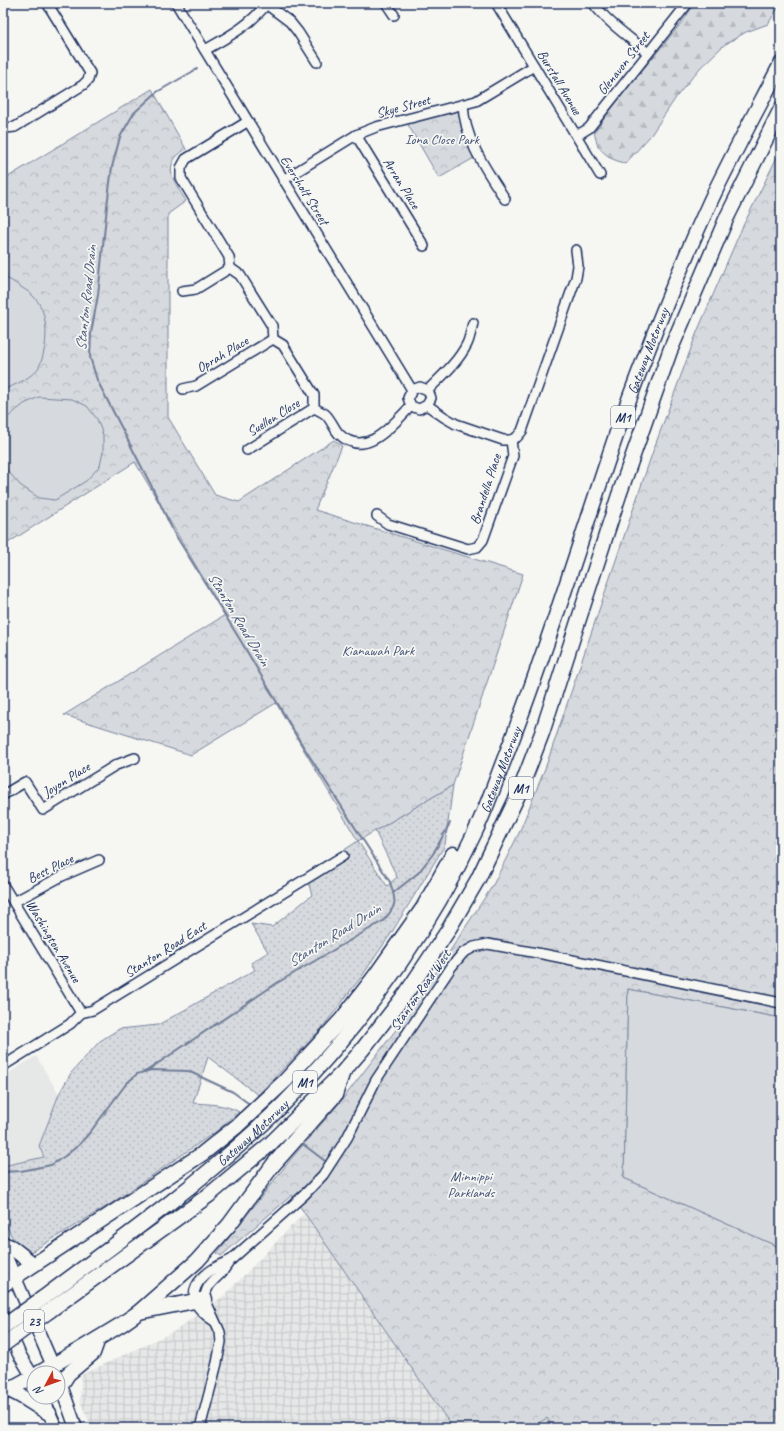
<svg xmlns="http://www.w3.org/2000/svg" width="784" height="1431" font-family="Caveat,sans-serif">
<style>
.built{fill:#e6e7e7}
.industrial{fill:url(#industrial-grid)}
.grass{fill:url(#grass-dots);stroke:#78849e}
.forest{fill:url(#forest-firs);stroke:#78849e}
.park{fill:url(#park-crowns);stroke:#78849e}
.pitch{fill:#d6d9dd;stroke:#78849e}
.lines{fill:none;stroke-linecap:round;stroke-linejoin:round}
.stream{stroke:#717e99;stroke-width:2}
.minor-casing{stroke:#1b2f5e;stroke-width:12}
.major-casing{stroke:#1b2f5e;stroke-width:15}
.highway-casing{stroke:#1b2f5e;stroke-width:17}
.minor{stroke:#f6f6f2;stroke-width:9}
.major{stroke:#f6f6f2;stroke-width:12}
.highway{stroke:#f6f6f2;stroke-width:14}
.highway-bridge-casing{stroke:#1b2f5e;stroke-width:17;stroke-linecap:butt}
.highway-bridge{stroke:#f6f6f2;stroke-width:14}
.labels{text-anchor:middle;stroke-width:3.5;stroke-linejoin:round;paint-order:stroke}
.shield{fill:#f6f6f2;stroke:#5d6b8a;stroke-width:1}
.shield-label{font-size:13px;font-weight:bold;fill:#1b2f5e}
.street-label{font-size:14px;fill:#1b2f5e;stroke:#f6f6f2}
.park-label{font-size:14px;fill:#405177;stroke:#f6f6f2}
.water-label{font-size:15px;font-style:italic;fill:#46567b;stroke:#f6f6f2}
</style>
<defs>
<pattern id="industrial-grid" width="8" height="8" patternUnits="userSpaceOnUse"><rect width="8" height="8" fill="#e6e7e7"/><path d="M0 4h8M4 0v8" fill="none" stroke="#c5c6c9"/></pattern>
<pattern id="grass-dots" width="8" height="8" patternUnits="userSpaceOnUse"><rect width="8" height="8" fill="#d6d9dd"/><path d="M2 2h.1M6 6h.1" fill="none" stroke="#b7bbc0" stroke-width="1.8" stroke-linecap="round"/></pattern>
<pattern id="forest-firs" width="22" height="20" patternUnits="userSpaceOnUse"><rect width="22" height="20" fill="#d6d9dd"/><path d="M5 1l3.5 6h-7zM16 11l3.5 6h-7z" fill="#b7bbc0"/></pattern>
<pattern id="park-crowns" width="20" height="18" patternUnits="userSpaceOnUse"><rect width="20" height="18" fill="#d6d9dd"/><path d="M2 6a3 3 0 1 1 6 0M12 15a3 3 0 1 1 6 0" fill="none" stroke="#b7bbc0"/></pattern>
</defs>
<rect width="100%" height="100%" fill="#f6f6f2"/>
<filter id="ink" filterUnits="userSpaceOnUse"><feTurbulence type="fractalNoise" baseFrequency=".025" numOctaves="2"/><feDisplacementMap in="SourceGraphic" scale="8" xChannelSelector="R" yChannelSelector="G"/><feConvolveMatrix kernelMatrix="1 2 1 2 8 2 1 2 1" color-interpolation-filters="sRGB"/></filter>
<g filter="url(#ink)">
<!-- built -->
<polygon class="built" points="36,1056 59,1094 39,1145 44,1157 3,1166 3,1077"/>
<!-- industrial -->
<g class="industrial">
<polygon points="305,1212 453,1428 92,1428 80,1401 81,1375 175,1331 226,1294"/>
<polygon points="547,1417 554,1428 530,1428"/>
</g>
<!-- grass -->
<path class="grass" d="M453 785 445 845 392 932 362 976 322 1028 258 1095 208 1057 193 1103C208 1104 226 1104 239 1112L218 1130 112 1203 31 1252 13 1239 3 1218V1166L44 1157 39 1146 59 1094 71 1073 100 1041 119 1029 158 1025 255 970 251 963 268 952 251 924 272 927 312 895 306 875 358 841 387 886 397 877 375 831Z"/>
<!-- forest -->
<polygon class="forest" points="695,3 781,3 768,24 746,32 724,45 700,68 677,96 651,135 625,164 610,158 598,147 594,132 625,91 683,21"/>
<!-- park -->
<g class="park">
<path d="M152 89 186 149C160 165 174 181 186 201L168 214V417L215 495 239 502 334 440 342 446 315 510 523 574 453 785 358 841 276 703 191 755 64 715 225 615 135 462 3 546V180Z"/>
<polygon points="459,110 464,135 474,158 439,178 407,123"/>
<polygon points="781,149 781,1018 628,989 624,1178 781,1248 781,1428 554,1428 547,1418 530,1428 453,1428 292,1195 221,1256 217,1253 291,1159 342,1100 412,1009 493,885 519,833 546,766 653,451 697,332 741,230"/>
</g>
<!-- pitch -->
<g class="pitch">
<path d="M3 277C9 279 14 282 19 286 24 289 30 292 34 297 50 313 48 347 39 367 34 376 13 387 3 389Z"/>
<polygon points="39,397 72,399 87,406 97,419 103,435 103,452 100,466 86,481 55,500 39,498 20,485 7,470 3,463 3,426 8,417 24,404"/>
<polygon points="628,989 781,1018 781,1248 624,1178"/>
</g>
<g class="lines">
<!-- stream -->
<g class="stream">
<polyline points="393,893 418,873 433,854 450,823"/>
<path d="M145 1072 277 983 383 921C398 905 396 901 390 882L301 743 239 638 173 531 154 491 97 380 90 357 91 333 98 295 107 206 112 167 120 137 134 113 157 92 197 69"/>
<polyline points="304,1145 325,1161"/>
<polyline points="3,1172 21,1171 51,1165 65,1156 79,1145 91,1131 126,1084 137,1074 151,1070 188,1071 233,1092 248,1103"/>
</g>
<!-- minor casing -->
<g class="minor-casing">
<g id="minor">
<polyline points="176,3 412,390"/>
<polyline points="386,3 394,15"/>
<polyline points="496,3 600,175"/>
<path d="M593 3C608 23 629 37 648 53"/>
<polyline points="266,4 290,22 298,32 317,62"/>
<path d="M205 50C228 37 251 25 267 3"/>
<path d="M463 105C465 141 486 169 505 199"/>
<path d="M247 122 186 159 181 168V178L229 257 230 268 240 275 272 326 273 339 283 345 314 395V408C318 410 322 412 325 414 331 419 334 429 339 434 366 460 393 424 411 406"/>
<polyline points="3,126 6,128 15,127 83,85 88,80 90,73 47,3"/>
<polyline points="575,133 581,133 589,128 688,3"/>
<polyline points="356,135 424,246"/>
<polyline points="283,180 356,135 376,127 476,101 534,66"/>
<polyline points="182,291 196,289 230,268"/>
<polygon points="420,387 428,390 431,398 427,405 419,409 411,406 408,398 412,390"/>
<polyline points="183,389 196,386 273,339"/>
<path d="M428 390C442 376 458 362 467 344 470 338 471 330 473 323"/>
<polyline points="427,405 444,417 456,424 503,440 511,440"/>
<polyline points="247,450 314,408"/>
<polyline points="377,516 388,524 468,549 477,547 483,540 513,456 511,440 517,437 522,431 576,278 578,266 576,250"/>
<polyline points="3,795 25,782 43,810 116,765 135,758"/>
<polyline points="3,885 81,1013"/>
<polyline points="14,902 62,876 99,860"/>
<polyline points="3,1066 70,1024 81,1013 93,1010 343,856"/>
<path d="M214 1321C176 1297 199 1273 231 1260"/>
<path d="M200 1428 217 1363 221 1342 220 1332 205 1299C205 1285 215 1280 223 1271 226 1267 228 1263 231 1260L304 1195 323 1175 347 1138 376 1080 452 966 463 953 474 947 488 944 548 955 781 1003"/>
</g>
</g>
<!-- major casing -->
<g class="major-casing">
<g id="major">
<polyline points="3,1250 56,1373"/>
<polyline points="3,1317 19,1354 34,1379"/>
<polyline points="58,1377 76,1428"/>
<polyline points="42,1397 56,1428"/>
</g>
</g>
<!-- highway casing -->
<g class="highway-casing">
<g id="highway">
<polyline points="3,1244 11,1247 33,1264"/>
<polyline points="3,1285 202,1154 237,1126 285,1081 342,1019 375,976 423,908 453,854"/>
<path id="s1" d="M43 1298C114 1245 187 1193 253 1133 307 1084 356 1027 398 966 427 924 453 879 475 832 488 805 497 777 508 750 550 642 583 531 621 421 648 347 677 274 710 202 732 155 757 110 781 64"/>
<polyline points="49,1311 209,1195 269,1145 342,1073 362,1050 407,992 447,932 478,879 519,793 542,733 619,495 670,351 727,217 781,109"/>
<polyline points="139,1312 205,1299"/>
<polyline points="39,1373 79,1350 122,1324 139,1312 197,1261 229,1225 273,1165 335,1095 342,1074"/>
<polyline points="61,1385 68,1374 93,1353 98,1339"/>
<path d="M9 1390C24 1396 35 1406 49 1413"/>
<polyline points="3,1393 34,1376"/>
</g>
</g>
<!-- minor -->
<use href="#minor" class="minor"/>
<!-- major -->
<use href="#major" class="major"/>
<!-- highway -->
<use href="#highway" class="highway"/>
<!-- highway-bridge casing -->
<g class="highway-bridge-casing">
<g id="highway-bridge">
<polyline points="3,1327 43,1298"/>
<polyline points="3,1345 49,1311"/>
</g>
</g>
<!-- highway-bridge -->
<use href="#highway-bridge" class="highway-bridge"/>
</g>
</g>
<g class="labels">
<!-- shield labels -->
<g class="shield">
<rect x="611" y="406" width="24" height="22" rx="3"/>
<rect x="509" y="777" width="24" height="22" rx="3"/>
<rect x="293" y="1071" width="24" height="22" rx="3"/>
<rect x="24" y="1310" width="20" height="22" rx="3"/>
</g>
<g class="shield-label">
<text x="623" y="422">M1</text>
<text x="521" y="793">M1</text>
<text x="305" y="1087">M1</text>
<text x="34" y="1326">23</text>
</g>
<!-- street labels -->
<g class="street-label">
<text transform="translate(623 63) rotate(-52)" y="5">Glenavon Street</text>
<text transform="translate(560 82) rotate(59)" y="5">Burstall Avenue</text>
<text transform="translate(403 106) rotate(-15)" y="5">Skye Street</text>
<text transform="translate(402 183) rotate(58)" y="5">Arran Place</text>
<text transform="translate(305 190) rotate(58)" y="5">Eversholt Street</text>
<text dy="5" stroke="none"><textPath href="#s1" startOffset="1155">Gateway Motorway</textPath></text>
<text transform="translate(222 354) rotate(-31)" y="5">Oprah Place</text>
<text transform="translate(273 417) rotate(-32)" y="5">Suellen Close</text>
<text transform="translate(485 489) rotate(-72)" y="5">Brandella Place</text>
<text dy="5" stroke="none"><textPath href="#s1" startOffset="711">Gateway Motorway</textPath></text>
<text transform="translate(66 779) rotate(-32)" y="5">Joyon Place</text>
<text transform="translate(50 868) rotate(-26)" y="5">Best Place</text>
<text transform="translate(54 941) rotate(59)" y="5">Washington Avenue</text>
<text transform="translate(165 949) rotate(-32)" y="5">Stanton Road East</text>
<text transform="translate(420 990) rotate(-55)" y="5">Stanton Road West</text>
<text dy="5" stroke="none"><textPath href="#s1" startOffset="267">Gateway Motorway</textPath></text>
</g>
<!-- park labels -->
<g class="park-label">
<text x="442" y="144">Iona Close Park</text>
<text x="378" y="655">Kianawah Park</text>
<text x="471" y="1181">Minnippi<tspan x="471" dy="16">Parklands</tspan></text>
</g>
<!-- water labels -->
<g class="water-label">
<text transform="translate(86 298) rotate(-84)" y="5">Stanton Road Drain</text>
<text transform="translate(239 619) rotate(59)" y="5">Stanton Road Drain</text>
<text transform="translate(334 935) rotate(-32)" y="5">Stanton Road Drain</text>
</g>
</g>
<!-- margin -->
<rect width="784" height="1431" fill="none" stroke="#f6f6f2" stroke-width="16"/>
<rect x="8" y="8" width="768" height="1415" fill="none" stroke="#1b2f5e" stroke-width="1.5" filter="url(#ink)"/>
<!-- north arrow -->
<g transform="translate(46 1385) rotate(229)"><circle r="19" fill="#f6f6f2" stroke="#9ea6b7"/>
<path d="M0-3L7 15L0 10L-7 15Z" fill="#c8321e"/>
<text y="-6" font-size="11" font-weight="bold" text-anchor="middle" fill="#1b2f5e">N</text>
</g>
</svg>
